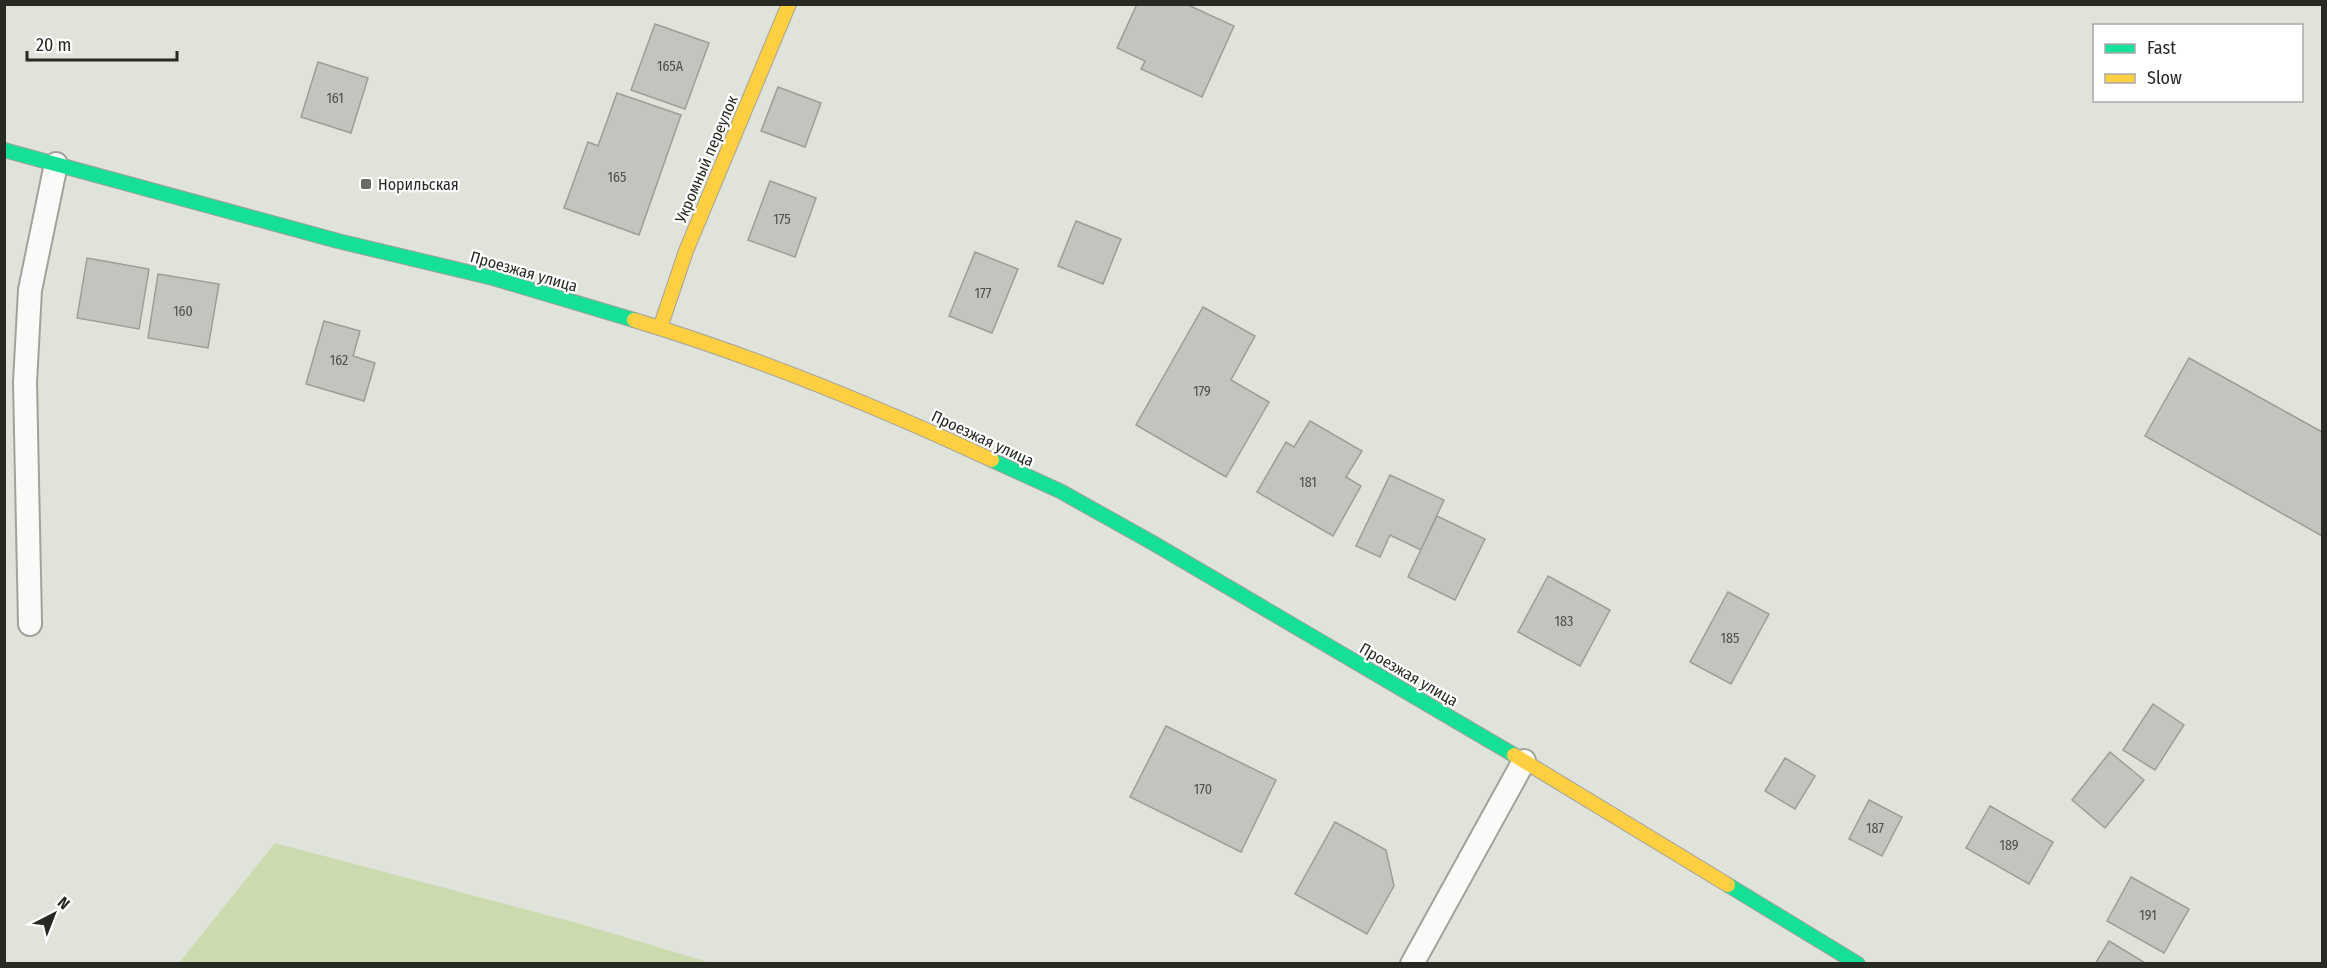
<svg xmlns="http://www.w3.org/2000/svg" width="2327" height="968" font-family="'Fira Sans Condensed',sans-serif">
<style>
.green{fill:#ccdaaf}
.building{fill:#c2c4bd;stroke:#9c9e97;stroke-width:1.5}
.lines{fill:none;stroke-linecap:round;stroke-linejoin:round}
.lane-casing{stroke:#a0a29b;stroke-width:26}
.fast-casing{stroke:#a0a29b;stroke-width:16}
.slow-casing{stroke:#a0a29b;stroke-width:16}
.lane{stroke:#fafbf9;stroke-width:22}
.fast{stroke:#16e098;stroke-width:14}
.slow{stroke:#ffcf43;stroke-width:14}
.poi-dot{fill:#686b63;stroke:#fff;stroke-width:2}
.labels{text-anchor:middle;stroke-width:4.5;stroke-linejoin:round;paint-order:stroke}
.number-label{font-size:14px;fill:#4e504a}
.street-label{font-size:16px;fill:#272a23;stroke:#fff}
.poi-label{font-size:16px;fill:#272a23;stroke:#fff;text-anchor:start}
</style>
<rect width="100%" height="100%" fill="#e0e3da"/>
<!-- green -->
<polygon class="green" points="275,843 581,924 711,963 179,963"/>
<!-- building -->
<g class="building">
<polygon points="1137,4 1186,4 1234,26 1202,97 1141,69 1145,61 1117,48"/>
<polygon points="655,24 709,43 685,109 631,90"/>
<polygon points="318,62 368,78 351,133 301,117"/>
<polygon points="778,87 821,103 805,147 761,131"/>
<polygon points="617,93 681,115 639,235 564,208 588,142 598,146"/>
<polygon points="770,181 816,198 795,257 748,240"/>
<polygon points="1076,221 1121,239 1103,284 1058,266"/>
<polygon points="975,252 1018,269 992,333 949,316"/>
<polygon points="87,258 149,269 139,329 77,318"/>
<polygon points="158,274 219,284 208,348 148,338"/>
<polygon points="1203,307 1255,336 1231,380 1269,402 1226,477 1136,425"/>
<polygon points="324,321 360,331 353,356 375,363 364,401 306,384"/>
<polygon points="2189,358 2322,432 2322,536 2145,436"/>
<polygon points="1310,421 1362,451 1346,477 1361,486 1333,536 1257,492 1286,442 1294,447"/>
<polygon points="1390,475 1444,500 1421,550 1390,535 1380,557 1356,546"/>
<polygon points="1437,516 1485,539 1455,600 1408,577"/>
<polygon points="1548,576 1610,610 1580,666 1518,632"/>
<polygon points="1728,592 1769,614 1731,684 1690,662"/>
<polygon points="2153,704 2184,725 2155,770 2123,750"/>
<polygon points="1166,726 1276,780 1241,852 1130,797"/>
<polygon points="2110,752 2144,780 2105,828 2072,800"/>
<polygon points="1785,758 1815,776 1795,809 1765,791"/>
<polygon points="1869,800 1902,817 1882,856 1849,839"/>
<polygon points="1990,806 2053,842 2029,884 1966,848"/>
<polygon points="1335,822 1386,850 1394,886 1367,934 1295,894"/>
<polygon points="2131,877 2189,909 2164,953 2107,921"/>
<polygon points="2109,941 2147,964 2095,964"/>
</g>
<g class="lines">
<!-- lane casing -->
<g class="lane-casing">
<g id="lane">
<polyline points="30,624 25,382 30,290 56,164"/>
<polyline points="1412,964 1524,761"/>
</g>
</g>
<!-- fast casing -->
<g class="fast-casing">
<g id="fast">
<polyline points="4,150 338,241 493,278 634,320"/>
<polyline points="992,460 1060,491 1153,543 1514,755"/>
<polyline points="1728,885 1858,964"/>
</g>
</g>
<!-- slow casing -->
<g class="slow-casing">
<g id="slow">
<path d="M634 320C756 357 876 406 992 460"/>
<polyline points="660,328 686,251 789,4"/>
<polyline points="1514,755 1728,885"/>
</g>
</g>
<!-- lane -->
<use href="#lane" class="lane"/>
<!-- fast -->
<use href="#fast" class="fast"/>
<!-- slow -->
<use href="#slow" class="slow"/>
</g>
<!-- markers -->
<rect class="poi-dot" x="360" y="178" width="12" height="12" rx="3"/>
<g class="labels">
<!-- number labels -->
<g class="number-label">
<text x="670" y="71">165А</text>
<text x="335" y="103">161</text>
<text x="617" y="182">165</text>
<text x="782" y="224">175</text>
<text x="983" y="298">177</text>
<text x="183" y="316">160</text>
<text x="339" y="365">162</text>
<text x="1202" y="396">179</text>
<text x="1308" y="487">181</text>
<text x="1564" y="626">183</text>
<text x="1730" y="643">185</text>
<text x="1203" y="794">170</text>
<text x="1875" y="833">187</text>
<text x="2009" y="850">189</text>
<text x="2148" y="920">191</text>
</g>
<!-- street labels -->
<g class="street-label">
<text transform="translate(706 159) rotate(-67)" y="6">Укромный переулок</text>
<text transform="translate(524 271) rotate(16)" y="6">Проезжая улица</text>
<text transform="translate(983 438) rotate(25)" y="6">Проезжая улица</text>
<text transform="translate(1409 674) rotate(30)" y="6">Проезжая улица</text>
</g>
<!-- poi labels -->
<g class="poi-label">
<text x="378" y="190">Норильская</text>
</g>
</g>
<!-- border -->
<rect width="2327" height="968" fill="none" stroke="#272a23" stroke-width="12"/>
<!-- legend -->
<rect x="2093" y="24" width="210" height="78" fill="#ffffff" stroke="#a9aaa7" stroke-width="1.5"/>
<rect x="2105" y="44" width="30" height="9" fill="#16e098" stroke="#a9aaa7" stroke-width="1.5"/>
<text x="2147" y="54" font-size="18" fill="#272a23">Fast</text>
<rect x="2105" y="74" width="30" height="9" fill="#ffcf43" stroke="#a9aaa7" stroke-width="1.5"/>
<text x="2147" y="84" font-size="18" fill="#272a23">Slow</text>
<!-- north arrow -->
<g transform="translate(54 914) rotate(42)" stroke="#ffffff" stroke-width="4.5" paint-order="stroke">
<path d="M0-4.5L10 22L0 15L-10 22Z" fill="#272a23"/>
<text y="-9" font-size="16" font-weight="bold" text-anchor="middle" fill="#272a23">N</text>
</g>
<!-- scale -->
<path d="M27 51v9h150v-9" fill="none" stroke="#272a23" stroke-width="3"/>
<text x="36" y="51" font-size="18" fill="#272a23" stroke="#ffffff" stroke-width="4.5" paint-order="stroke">20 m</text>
</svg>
